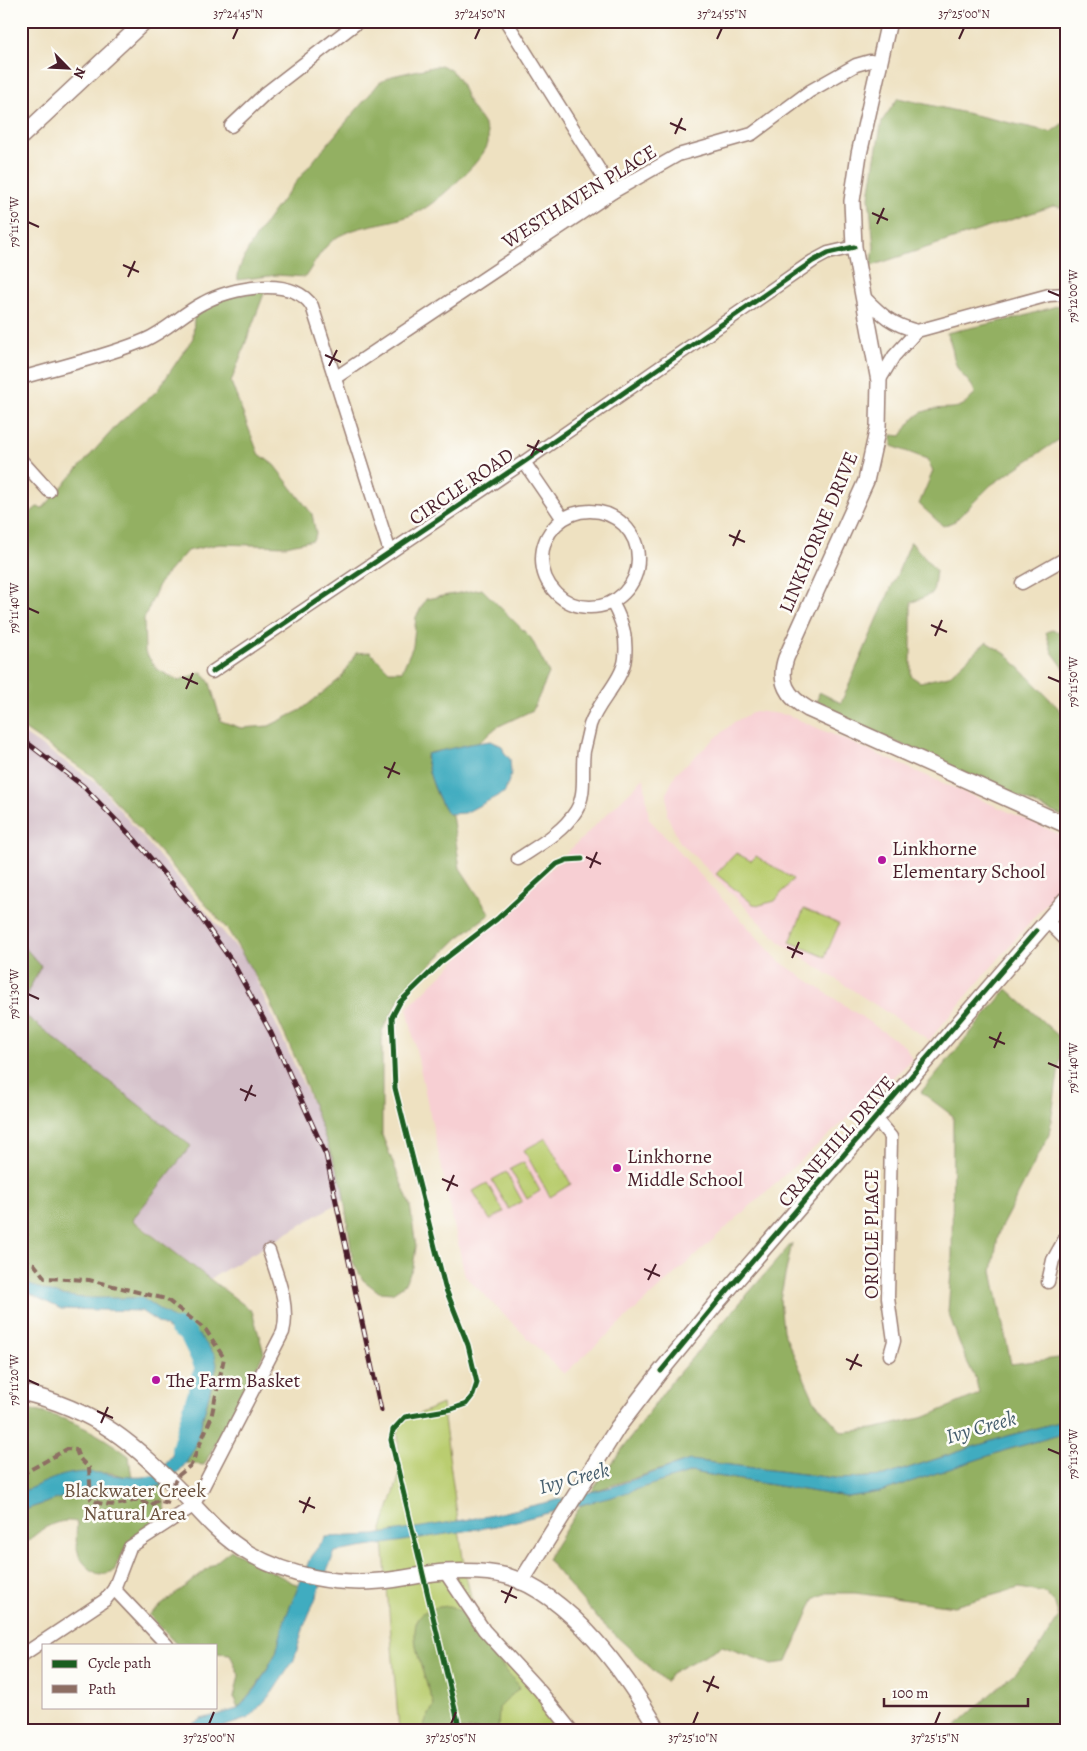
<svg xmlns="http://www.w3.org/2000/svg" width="1087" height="1751" font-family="Alegreya,serif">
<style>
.built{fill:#f7cfd3}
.industrial{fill:#d2bdc7}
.green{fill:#bacd70;stroke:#82764e}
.forest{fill:#93b062;stroke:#6e6846}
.water{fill:#41acc0;stroke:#466676}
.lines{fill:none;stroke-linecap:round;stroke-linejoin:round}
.river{stroke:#41acc0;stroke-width:18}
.minor-casing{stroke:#9c8076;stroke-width:15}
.major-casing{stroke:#9c8076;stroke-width:18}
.minor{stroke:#fff;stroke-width:12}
.major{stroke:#fff;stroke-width:15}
.rail-casing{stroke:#4a1f2b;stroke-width:5}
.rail{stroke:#fdfcf7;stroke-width:3;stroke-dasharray:9;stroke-linecap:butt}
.quiet{stroke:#8d6e63;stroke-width:4;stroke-dasharray:8 4;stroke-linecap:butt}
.cycleway-casing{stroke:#fdfcf7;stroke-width:8}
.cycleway{stroke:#1b5e20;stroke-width:5}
.ticks{fill:none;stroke:#4a1f2b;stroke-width:2}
.poi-dot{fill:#b5179e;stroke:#fdfcf7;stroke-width:2}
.labels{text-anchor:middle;stroke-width:5;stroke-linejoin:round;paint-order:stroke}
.street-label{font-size:20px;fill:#4a1f2b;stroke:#fdfcf7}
.poi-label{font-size:20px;fill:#4a1f2b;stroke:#fdfcf7;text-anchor:start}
.park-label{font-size:20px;fill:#6c5340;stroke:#fdfcf7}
.water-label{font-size:21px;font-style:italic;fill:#465e6e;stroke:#fdfcf7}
.neatline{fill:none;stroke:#4a1f2b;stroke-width:2}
.ticks-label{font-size:12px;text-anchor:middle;fill:#4a1f2b}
</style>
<rect width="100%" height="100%" fill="#fdfcf7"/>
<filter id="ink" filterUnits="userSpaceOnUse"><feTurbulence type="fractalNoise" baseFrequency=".02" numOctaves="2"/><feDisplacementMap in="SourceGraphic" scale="10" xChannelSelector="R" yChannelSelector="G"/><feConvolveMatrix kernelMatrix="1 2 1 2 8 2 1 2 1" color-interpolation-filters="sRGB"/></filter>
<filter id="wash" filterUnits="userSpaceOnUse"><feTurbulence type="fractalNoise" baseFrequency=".0096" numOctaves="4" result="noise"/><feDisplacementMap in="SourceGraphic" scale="20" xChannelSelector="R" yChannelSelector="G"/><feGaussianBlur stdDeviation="1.12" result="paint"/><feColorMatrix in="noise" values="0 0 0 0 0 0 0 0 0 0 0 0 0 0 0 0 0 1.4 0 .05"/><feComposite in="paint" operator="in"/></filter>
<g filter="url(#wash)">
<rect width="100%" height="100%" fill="#eee1c1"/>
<!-- built -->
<g class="built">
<polygon points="756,711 788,715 1066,837 1066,880 929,1040 782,944 679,841 667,815 667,792 676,773 734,722"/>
<polygon points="644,778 649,819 779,961 906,1047 912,1060 564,1374 465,1276 407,1008"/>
</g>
<!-- industrial -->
<polygon class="industrial" points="21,732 97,783 247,960 353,1194 210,1279 132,1219 190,1146 21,1012 21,1005 41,966 21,943"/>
<!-- green -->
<g class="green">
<polygon points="736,853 751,861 756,856 793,879 775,901 760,905 753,904 716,874"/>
<polygon points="804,909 839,924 825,957 790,942"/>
<polygon points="546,1138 571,1184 550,1197 524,1150"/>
<polygon points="524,1162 540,1191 527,1199 510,1169"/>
<polygon points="506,1172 522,1201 509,1209 492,1180"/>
<polygon points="487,1183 504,1212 490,1220 473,1191"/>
<polygon points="442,1404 465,1573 477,1619 571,1730 399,1730 382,1529 399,1477 398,1423"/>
</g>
<!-- forest -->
<g class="forest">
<path d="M441 65C463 74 461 91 473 109 480 119 490 129 488 143 485 159 437 202 422 210 396 225 365 222 339 236 323 245 315 263 305 277L277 275 238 280C233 246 354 115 379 83L392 76Z"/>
<polygon points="898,98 1051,132 1066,121 1066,208 1053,206 871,266 874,247 869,197 875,158 882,121"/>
<path d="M265 291 231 382 258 453 274 465 312 514 316 534 313 540 286 546 219 544 187 551 160 582 144 619 145 652 157 669 179 681 202 672 210 683 221 721 241 728 269 726 301 710 341 678 356 653 370 652 389 671H402L413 646 416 617 426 599 482 589 531 638 549 673 533 710 497 727 477 744 429 753 426 756C426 768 441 813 452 815L460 868 490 914 458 938 405 990 382 1031V1135L410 1205 416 1247 413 1267 404 1285 392 1293 379 1292 363 1280 353 1262 342 1184 298 1064 267 996 228 930 94 777 21 727V520L37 507 43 508 119 423 157 391 193 338 194 317 224 297Z"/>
<path d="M1066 303V435L991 485 955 521 943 526 919 504 933 471 927 459 892 446V435L901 436C907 427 914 414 926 411 948 404 959 416 975 393 973 383 962 377 957 367 952 356 953 343 946 333L1021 317Z"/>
<polygon points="911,542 936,571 933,593 911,603 911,676 920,682 949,676 986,642 1006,654 1066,716 1066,818 820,708 817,704 819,692 841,703"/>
<polygon points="1052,630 1066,635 1066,671 1052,652 1046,632"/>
<polygon points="21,943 41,966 21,1005"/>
<polygon points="1007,989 1063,1040 1049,1135 999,1231 992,1271 1011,1364 1066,1357 1066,1420 1001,1438 884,1476 842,1479 690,1460 591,1492 671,1382 792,1243 780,1299 783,1331 815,1402 842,1432 873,1429 925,1417 979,1394 976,1380 964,1355 948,1312 952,1257 953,1116 921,1092"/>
<path d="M21 1012 191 1146 132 1220 252 1311 264 1353 204 1465 186 1463 195 1447 217 1365 142 1298C103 1298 53 1304 21 1279Z"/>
<path d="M21 1409C63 1414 96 1431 129 1456L132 1479 112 1473 70 1474 21 1492Z"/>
<polygon points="1066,1433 1066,1715 1047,1730 951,1730 1035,1654 1059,1617 1055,1604 1045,1593 1019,1588 954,1606 855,1593 827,1593 814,1599 787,1662 772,1664 722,1646 671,1673 666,1682 599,1620 547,1559 581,1505 692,1472 847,1497 880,1492 1006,1450"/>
<path d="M161 1485 166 1511C144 1528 124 1544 114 1571L100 1575C75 1562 75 1547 77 1522 54 1517 38 1532 21 1547V1511L84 1490 134 1493Z"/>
<polygon points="231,1550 299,1586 285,1619 276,1653 257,1686 238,1709 234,1698 239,1675 230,1654 216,1653 216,1645 177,1645 149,1615"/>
<path d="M450 1606 463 1613 469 1627 520 1687 499 1708 498 1730H421L434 1705C428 1685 402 1627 423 1613 431 1607 441 1607 450 1606Z"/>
</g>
<!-- water -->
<g class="water">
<path d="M491 741 502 746 504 752 510 759 511 774 505 792 465 813 448 814C440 804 424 766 427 754L470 744Z"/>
<path d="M21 1279 30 1285 60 1295 83 1298H142L200 1336 215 1355 217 1365 195 1447 186 1463 169 1483 134 1493 84 1490 21 1511V1492C37 1486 53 1477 69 1474 101 1467 128 1484 159 1474L181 1442 194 1414 205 1363 197 1348 141 1311 61 1309 26 1292 21 1288Z"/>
<polygon points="1066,1420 1066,1433 1006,1450 880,1492 847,1497 692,1472 612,1497 496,1526 335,1552 304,1626 294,1660 272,1693 249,1718 214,1730 181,1730 201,1719 238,1709 257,1687 276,1653 285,1619 311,1556 326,1537 374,1535 488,1516 612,1487 690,1460 842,1479 884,1476 1001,1438"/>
</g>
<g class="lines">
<!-- river -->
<polyline class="river" points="178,1328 188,1334 204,1367 180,1449"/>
</g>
</g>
<g filter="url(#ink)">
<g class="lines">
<!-- minor casing -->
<g class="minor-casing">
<g id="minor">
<polyline points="506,21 613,192"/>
<polyline points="231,126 266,93 359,21"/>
<path d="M864 297C883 316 891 324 917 331L1049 295 1066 294"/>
<path d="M21 378C61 366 108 356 145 340 166 331 183 313 203 303 230 288 292 275 312 306L390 552"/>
<polyline points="335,378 613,192 678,155 752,134 810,91 856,65 870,61 880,63"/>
<polyline points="879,381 894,356 917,331"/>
<polyline points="21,460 49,491"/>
<polyline points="524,462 563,519"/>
<circle cx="590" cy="559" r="48"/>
<polyline points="1022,583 1066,558"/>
<polyline points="212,672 524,462 813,261 828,253 854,247"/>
<path d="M518 859C539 845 562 833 576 811 587 793 581 771 584 751 586 743 588 734 590 725 597 703 623 680 625 658 627 637 623 623 613 604"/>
<polyline points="1046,920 1066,940"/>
<polyline points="875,1118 891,1137 888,1298 894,1341 890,1355"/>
<polyline points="1048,1282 1053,1260 1066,1237"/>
<polyline points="445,1572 484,1630 540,1691 571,1730"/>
<polyline points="114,1589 167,1645"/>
<path d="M21 1656 105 1600 114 1589 130 1547 193 1506 283 1332C290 1305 277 1276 269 1251"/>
</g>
</g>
<!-- major casing -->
<g class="major-casing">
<g id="major">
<path d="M889 21 859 154 852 201 854 247 879 381 878 427 866 481 786 658C778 681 787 697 808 709L1066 825"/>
<polyline points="21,137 145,21"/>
<path d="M21 1392C97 1410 134 1443 187 1498 206 1519 225 1540 250 1554 289 1576 336 1585 380 1581 402 1580 424 1573 445 1572 464 1571 489 1571 507 1576 570 1595 627 1675 658 1730"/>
<polyline points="521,1582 618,1427 661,1371 720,1299 1066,899"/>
</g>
</g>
<!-- minor -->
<use href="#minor" class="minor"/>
<!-- major -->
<use href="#major" class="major"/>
<!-- rail casing -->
<g class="rail-casing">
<polyline id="rail" points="21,738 83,786 136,841 199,915 233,963 271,1033 326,1155 381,1410"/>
</g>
<!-- rail -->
<use href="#rail" class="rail"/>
<!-- quiet -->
<g class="quiet">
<polyline points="21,1261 34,1264 45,1278 89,1280 166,1299 206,1330 224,1358 211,1418 191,1465 179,1475 167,1493"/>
<path d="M21 1475 67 1449 76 1450 79 1458 89 1468 91 1499C104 1508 124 1505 138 1499L150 1506 158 1500 169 1503"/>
</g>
<!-- cycleway casing -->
<g class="cycleway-casing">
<g id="cycleway">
<polyline points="212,672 524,462 813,261 828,253 854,247"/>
<polyline points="661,1371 720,1299 1036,931"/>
<polyline points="460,1730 391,1440 393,1430 405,1417 452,1409 466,1404 473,1395 477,1383 468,1345 445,1287 395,1088 392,1017 400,1002 441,962 497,919 557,864 567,860 582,859"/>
</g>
</g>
<!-- cycleway -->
<use href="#cycleway" class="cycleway"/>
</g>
</g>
<!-- ticks -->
<path class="ticks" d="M233 39 238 28M475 39 480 28M717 39 722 28M959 39 964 28M670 123 686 130M675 134 682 118M872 213 888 220M28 222 39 227M877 224 884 208M123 265 139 272M128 277 135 261M1048 291 1060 296M325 355 341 362M329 366 337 350M527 445 543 452M531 456 539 440M729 535 745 542M733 546 740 530M28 608 39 613M931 625 947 632M935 636 942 620M182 677 198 684M1048 677 1060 682M186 689 193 673M384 767 400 774M388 778 395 762M586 857 601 864M590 868 597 852M787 947 803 954M792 958 799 942M28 994 39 999M989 1037 1005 1044M994 1048 1001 1032M1048 1063 1060 1068M240 1089 256 1096M245 1101 252 1085M442 1179 458 1186M447 1191 454 1175M644 1269 660 1276M648 1280 656 1264M846 1359 862 1366M850 1370 858 1354M28 1380 39 1385M97 1411 113 1418M101 1423 108 1407M1048 1449 1060 1454M299 1501 315 1508M303 1513 310 1497M501 1591 517 1598M505 1603 512 1587M703 1681 719 1688M707 1692 714 1676M209 1724 214 1712M451 1724 456 1712M693 1724 698 1712M935 1724 940 1712"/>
<!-- markers -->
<g class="poi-dot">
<circle cx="882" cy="860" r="5"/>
<circle cx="617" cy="1168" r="5"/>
<circle cx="156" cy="1380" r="5"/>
</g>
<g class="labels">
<!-- street labels -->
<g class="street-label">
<text transform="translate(579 196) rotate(-32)" y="7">WESTHAVEN PLACE</text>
<text transform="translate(461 486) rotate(-34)" y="7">CIRCLE ROAD</text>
<text transform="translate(818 532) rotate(-67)" y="7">LINKHORNE DRIVE</text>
<text transform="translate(836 1141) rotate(-49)" y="7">CRANEHILL DRIVE</text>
<text transform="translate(871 1234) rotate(-90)" y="7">ORIOLE PLACE</text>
</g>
<!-- poi labels -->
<g class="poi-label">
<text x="892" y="855">Linkhorne<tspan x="892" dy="23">Elementary School</tspan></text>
<text x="627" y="1163">Linkhorne<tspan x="627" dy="23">Middle School</tspan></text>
<text x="166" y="1387">The Farm Basket</text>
</g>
<!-- park labels -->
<g class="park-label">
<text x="135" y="1497">Blackwater Creek<tspan x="135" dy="23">Natural Area</tspan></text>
</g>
<!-- water labels -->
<g class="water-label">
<text transform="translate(981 1427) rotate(-16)" y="7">Ivy Creek</text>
<text transform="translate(574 1478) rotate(-15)" y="7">Ivy Creek</text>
</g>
</g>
<!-- margin -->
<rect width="1087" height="1751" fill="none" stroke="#fdfcf7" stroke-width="55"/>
<!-- legend -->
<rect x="42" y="1644" width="175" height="65" fill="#fdfcf7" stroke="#b5a4a5"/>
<rect x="52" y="1660" width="25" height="8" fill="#1b5e20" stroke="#b5a4a5"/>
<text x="88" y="1668" font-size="15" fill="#4a1f2b">Cycle path</text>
<rect x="52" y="1685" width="25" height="8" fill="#8d6e63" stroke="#b5a4a5"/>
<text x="88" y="1694" font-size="15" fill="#4a1f2b">Path</text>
<!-- north arrow -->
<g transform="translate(68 68) rotate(114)" stroke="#fdfcf7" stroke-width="4" paint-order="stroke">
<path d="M0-4L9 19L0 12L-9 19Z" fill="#4a1f2b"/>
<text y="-8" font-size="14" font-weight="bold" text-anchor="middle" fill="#4a1f2b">N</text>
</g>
<!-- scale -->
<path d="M884 1698v8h144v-8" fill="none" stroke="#4a1f2b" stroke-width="2.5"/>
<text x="892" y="1698" font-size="15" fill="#4a1f2b" stroke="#fdfcf7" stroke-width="4" paint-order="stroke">100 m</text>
<rect x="28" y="28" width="1032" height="1696" class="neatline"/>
<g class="ticks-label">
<text x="238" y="18">37°24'45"N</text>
<text x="480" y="18">37°24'50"N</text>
<text x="722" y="18">37°24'55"N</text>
<text x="964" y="18">37°25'00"N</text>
<text transform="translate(14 222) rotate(-90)" y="4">79°11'50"W</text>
<text transform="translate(1073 296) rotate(-90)" y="4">79°12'00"W</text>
<text transform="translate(14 608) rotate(-90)" y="4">79°11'40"W</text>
<text transform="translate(1073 682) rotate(-90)" y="4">79°11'50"W</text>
<text transform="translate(14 994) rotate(-90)" y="4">79°11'30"W</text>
<text transform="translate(1073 1068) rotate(-90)" y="4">79°11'40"W</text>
<text transform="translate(14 1380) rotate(-90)" y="4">79°11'20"W</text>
<text transform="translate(1073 1454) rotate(-90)" y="4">79°11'30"W</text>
<text x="209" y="1742">37°25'00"N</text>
<text x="451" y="1742">37°25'05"N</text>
<text x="693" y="1742">37°25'10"N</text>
<text x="935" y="1742">37°25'15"N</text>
</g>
</svg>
